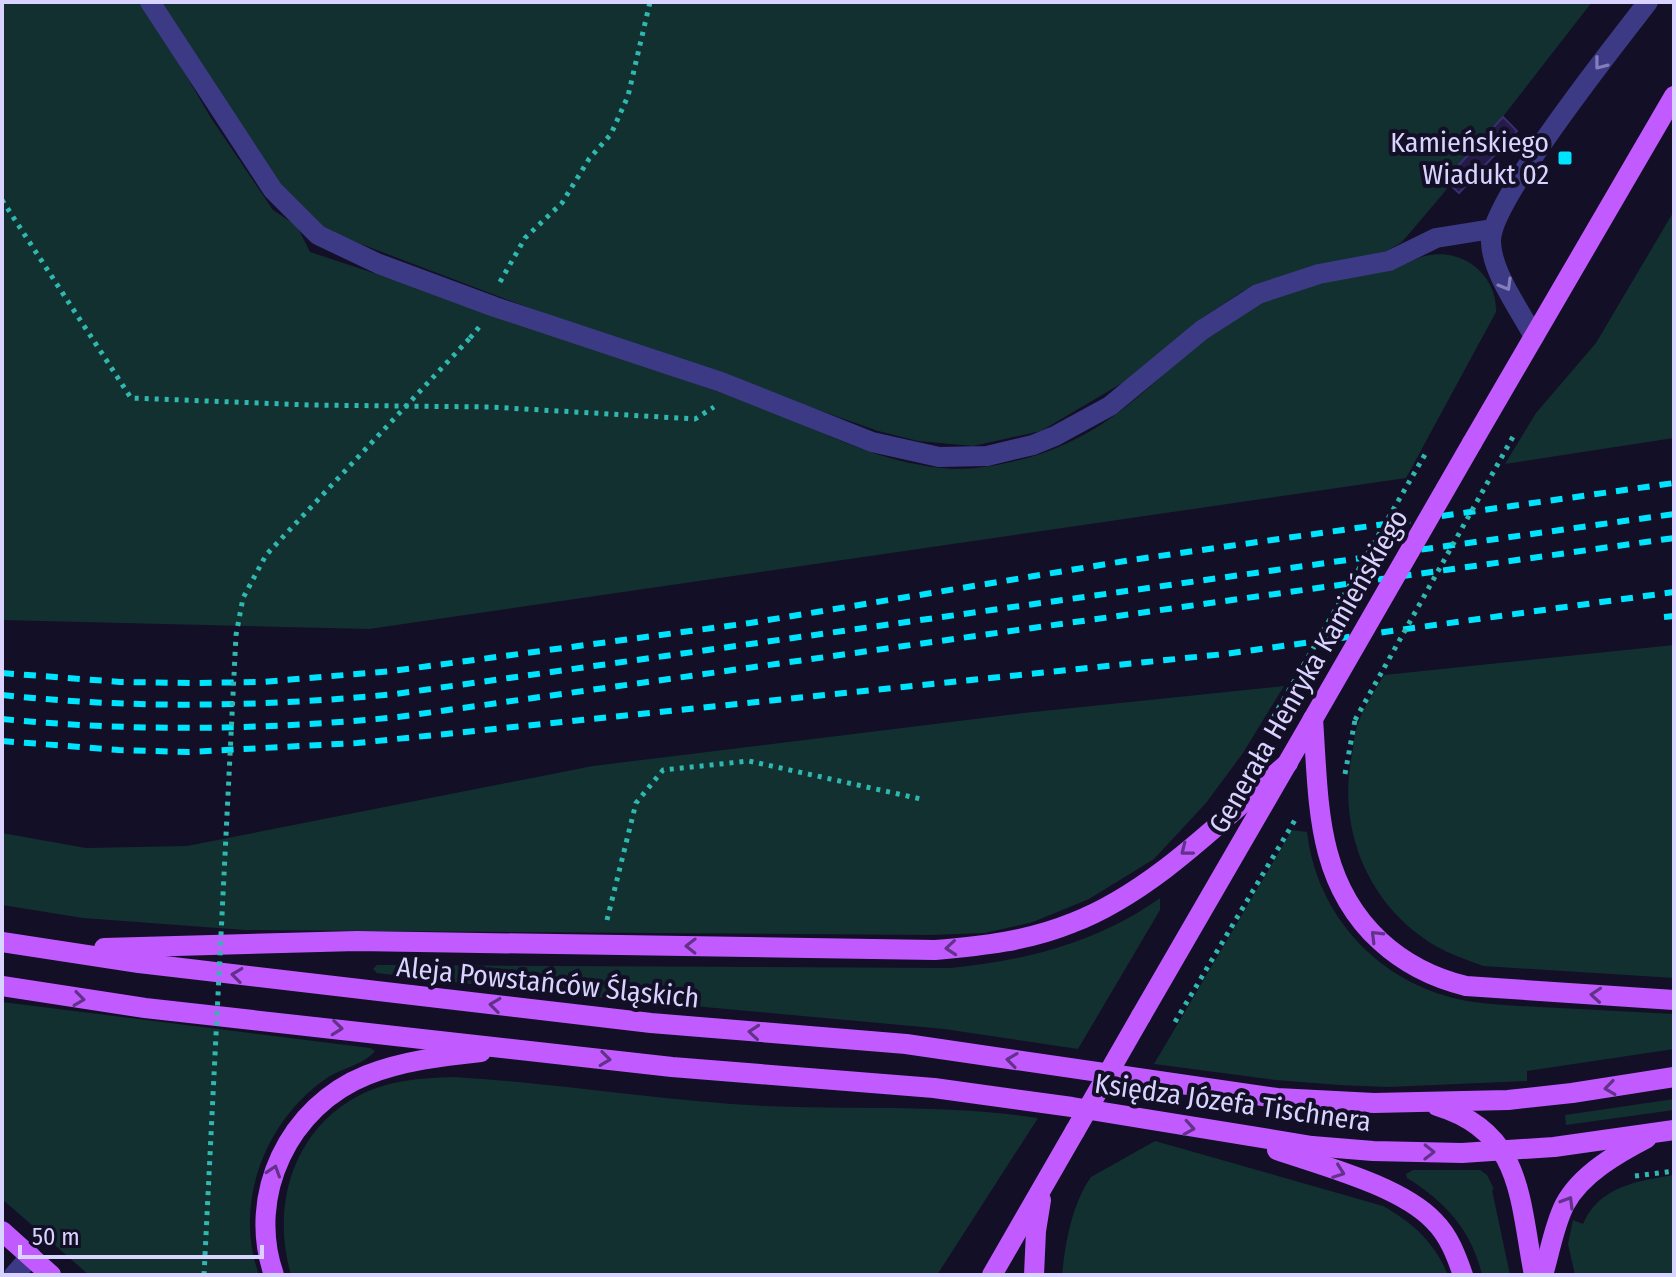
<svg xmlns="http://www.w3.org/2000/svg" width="1676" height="1277" font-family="'Fira Sans Condensed',sans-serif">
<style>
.green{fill:#12302f}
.building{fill:#241b47;stroke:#3b2d73;stroke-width:2}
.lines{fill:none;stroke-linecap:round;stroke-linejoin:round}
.path{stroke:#2fb8b0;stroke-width:5;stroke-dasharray:4 6;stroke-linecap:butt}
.minor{stroke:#3d3a85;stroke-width:20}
.major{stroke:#c25bff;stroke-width:20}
.rail{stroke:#00e5ff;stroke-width:6;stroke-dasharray:12 10;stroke-linecap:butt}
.path-bridge{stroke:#2fb8b0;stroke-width:5;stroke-dasharray:4 6;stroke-linecap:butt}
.major-bridge{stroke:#c25bff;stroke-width:20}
.oneway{stroke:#837fbc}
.oneway2{stroke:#623188}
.poi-dot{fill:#00e5ff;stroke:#130f26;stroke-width:3}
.labels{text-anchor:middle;stroke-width:8;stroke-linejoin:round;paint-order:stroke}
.poi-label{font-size:28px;fill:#d9d4ff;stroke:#130f26;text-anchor:end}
.street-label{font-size:28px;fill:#d9d4ff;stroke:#130f26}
</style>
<rect width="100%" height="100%" fill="#130f26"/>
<!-- green -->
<g class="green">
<path d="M2 2H143L211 118 273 210 297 226 310 252C456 300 602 351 747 402 807 423 857 454 921 465 959 472 981 469 1019 460 1054 452 1090 434 1119 412 1167 376 1206 329 1261 303 1297 286 1343 279 1382 272 1398 270 1410 260 1425 256 1462 247 1497 274 1496 312L1406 478 369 629 2 620Z"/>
<polygon points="156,2 1592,2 1442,195 1402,242 1382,254 1285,275 1243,291 1202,318 1129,379 1041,431 973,446 918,441 878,431 540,312 329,232 287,203"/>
<polygon points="1674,211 1674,438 1505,464 1536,413 1596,343"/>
<path d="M1674 645V978L1483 966C1462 958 1440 951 1422 937 1366 897 1339 828 1351 760 1354 746 1354 730 1360 718 1366 703 1376 689 1384 675Z"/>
<polygon points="1284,686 1243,753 1206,803 1154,859 1089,899 1033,922 985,933 930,935 245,930 83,918 2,905 2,833 86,848 187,846 593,766 1024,713"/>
<path d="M1292 830 1307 832C1316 909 1369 972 1443 995 1474 1005 1508 1005 1540 1007 1585 1009 1629 1012 1674 1014V1049L1527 1071V1081L1388 1087 1339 1085 1276 1080 1154 1064Z"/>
<path d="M1160 898V910L1078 1049 944 1029 521 990 377 973 373 969 377 965H391L951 968C1024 961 1099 942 1160 898Z"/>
<path d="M2 1002 370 1048 375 1051C365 1064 340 1069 327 1078 265 1120 233 1204 259 1275H89L2 1199Z"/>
<path d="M454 1077C557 1083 660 1101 764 1106 856 1110 947 1104 1038 1118L937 1275H291C271 1207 292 1131 358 1096 388 1080 421 1078 454 1077Z"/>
<polygon points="1674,1099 1674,1110 1566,1125 1565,1115"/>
<path d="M1155 1141 1383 1206C1413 1223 1434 1242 1448 1275H1062C1065 1243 1072 1204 1091 1177Z"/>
<path d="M1413 1170H1480L1487 1175 1494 1189 1492 1190 1510 1275H1482C1472 1231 1445 1201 1407 1178L1406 1174Z"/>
<path d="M1674 1175V1275H1575L1568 1244 1573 1220 1583 1224C1599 1186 1638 1181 1674 1175Z"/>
</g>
<!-- building -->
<polygon class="building" points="1503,117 1517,131 1459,193 1445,180"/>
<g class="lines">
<!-- path -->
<g class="path">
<polyline points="2,200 131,398 310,405 490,407 695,419 714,407"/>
<polyline points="500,282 525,238 562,203 589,159 611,134 628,96 650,2"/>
<polyline points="470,338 480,326"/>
<polyline points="1345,774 1355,720"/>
<polyline points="607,920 636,803 663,770 749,761 921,799"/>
<polyline points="1175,1022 1295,820"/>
<polyline points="1635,1176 1674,1171"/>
</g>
<!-- minor -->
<g class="minor">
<polyline points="150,2 273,190 318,235 379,264 495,307 721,382 872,442 939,457 987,456 1033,445 1055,436 1110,406 1202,330 1258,294 1319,274 1389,261 1436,238 1492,229"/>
<path d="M1534 337C1520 310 1492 273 1491 242 1489 202 1618 41 1648 2"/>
<polyline points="14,1275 31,1256"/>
</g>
<!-- major -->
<g class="major">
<polyline points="1472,443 1674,96"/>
<path d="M1313 719C1319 801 1315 881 1380 941 1405 964 1433 978 1466 986L1674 1000"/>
<polyline points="2,942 139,963 651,1023 906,1044 1277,1098 1374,1103 1508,1100 1572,1093 1674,1077"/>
<path d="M104 948 357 941 935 950C982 946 1028 941 1072 923 1153 892 1223 819 1288 763"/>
<polyline points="2,986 145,1008 672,1067 934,1088 1072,1107 1312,1146 1373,1151 1462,1153 1554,1147 1674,1130"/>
<polyline points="1141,1016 1313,719"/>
<path d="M1437 1106C1523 1132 1519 1199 1534 1275"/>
<path d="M1277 1150C1323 1166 1401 1186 1434 1221 1449 1236 1456 1255 1463 1275"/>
<polyline points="2,1231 51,1275"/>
<path d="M274 1275C246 1195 289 1106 367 1075 402 1061 443 1056 481 1052"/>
<polyline points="992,1275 1075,1131"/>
<polyline points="1034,1275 1036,1231 1041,1200"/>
<path d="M1543 1275C1550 1252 1554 1225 1565 1204 1581 1174 1618 1153 1647 1138"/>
</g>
<!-- rail -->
<g class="rail">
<polyline points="1664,617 1674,616"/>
<polyline points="2,673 120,682 191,683 262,682 392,671 750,623 1131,560 1674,483"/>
<path d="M2 695C133 709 264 707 395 694L1674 514"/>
<path d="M2 719C134 732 266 730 398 717L1674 538"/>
<polyline points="2,741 119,750 188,752 357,743 1225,654 1674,592"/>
</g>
<!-- path-bridge -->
<g class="path-bridge">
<polyline points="1273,718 1427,451"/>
<polyline points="1355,720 1514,435"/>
<polyline points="204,1275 236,635 243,598 266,555 470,338"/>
</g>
<!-- major-bridge -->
<g class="major-bridge">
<polyline points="1313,719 1472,443"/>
<polyline points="1075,1131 1141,1016"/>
</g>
</g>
<!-- one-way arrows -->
<defs><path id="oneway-chevron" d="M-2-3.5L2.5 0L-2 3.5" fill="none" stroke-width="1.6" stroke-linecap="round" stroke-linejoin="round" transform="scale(2)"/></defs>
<g class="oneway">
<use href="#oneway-chevron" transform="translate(1600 64) rotate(128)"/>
<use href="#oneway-chevron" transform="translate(1506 285) rotate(60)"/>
</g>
<g class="oneway2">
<use href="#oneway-chevron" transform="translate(1186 850) rotate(142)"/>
<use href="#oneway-chevron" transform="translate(1376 936) rotate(-135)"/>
<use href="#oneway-chevron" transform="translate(691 946) rotate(-179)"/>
<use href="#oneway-chevron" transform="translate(951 948) rotate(175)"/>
<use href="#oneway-chevron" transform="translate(237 975) rotate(-173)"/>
<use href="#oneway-chevron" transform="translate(1596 995) rotate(-176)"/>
<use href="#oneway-chevron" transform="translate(79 999) rotate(8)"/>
<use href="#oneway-chevron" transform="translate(495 1005) rotate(-173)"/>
<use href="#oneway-chevron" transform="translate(337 1028) rotate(6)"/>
<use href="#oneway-chevron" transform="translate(754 1032) rotate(-175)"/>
<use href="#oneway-chevron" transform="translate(605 1059) rotate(7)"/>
<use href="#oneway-chevron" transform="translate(1012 1060) rotate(-172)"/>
<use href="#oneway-chevron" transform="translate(1610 1088) rotate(172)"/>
<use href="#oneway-chevron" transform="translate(1189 1128) rotate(9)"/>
<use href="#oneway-chevron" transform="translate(1429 1152) rotate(1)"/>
<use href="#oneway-chevron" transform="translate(274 1171) rotate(-72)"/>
<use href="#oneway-chevron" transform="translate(1339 1172) rotate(20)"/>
<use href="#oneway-chevron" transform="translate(1568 1202) rotate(-59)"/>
</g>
<!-- markers -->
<rect class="poi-dot" x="1557" y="150" width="16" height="16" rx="4"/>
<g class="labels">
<!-- poi labels -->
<g class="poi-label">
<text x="1549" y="152">Kamieńskiego<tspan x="1549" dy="32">Wiadukt 02</tspan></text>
</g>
<!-- street labels -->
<g class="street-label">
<text transform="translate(1308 671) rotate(-60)" y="10">Generała Henryka Kamieńskiego</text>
<text transform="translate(548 982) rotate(6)" y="10">Aleja Powstańców Śląskich</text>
<text transform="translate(1233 1102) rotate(8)" y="10">Księdza Józefa Tischnera</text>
</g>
</g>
<!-- border -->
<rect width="1676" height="1277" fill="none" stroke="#d9d4ff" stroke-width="8"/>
<!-- scale -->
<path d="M20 1245v12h242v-12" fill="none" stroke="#d9d4ff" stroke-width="4"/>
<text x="32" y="1245" font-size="24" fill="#d9d4ff" stroke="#130f26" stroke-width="6" paint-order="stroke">50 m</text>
</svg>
